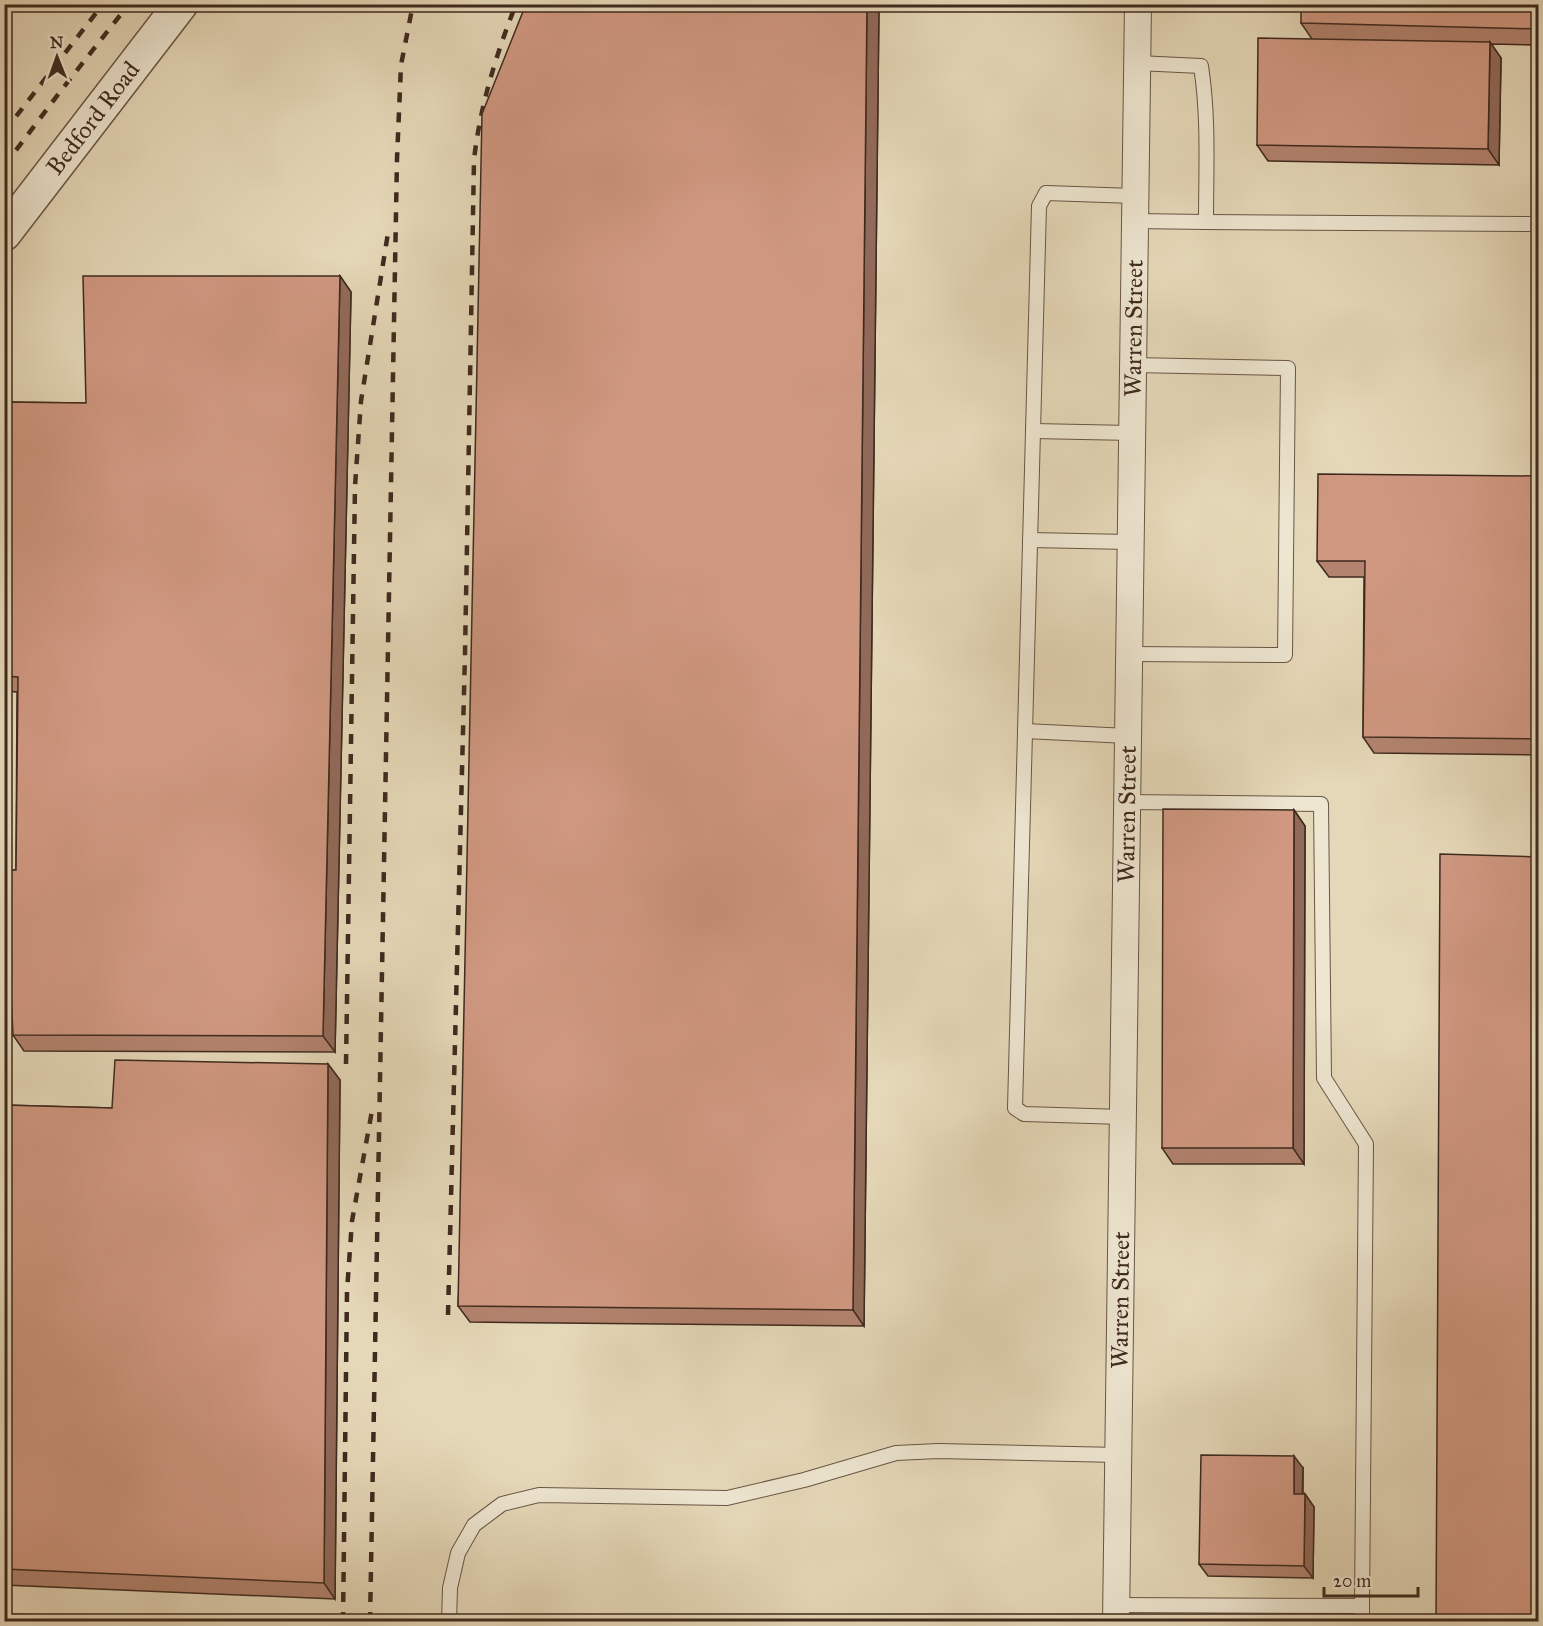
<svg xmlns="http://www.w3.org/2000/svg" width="1543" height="1626" font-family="'IM FELL Great Primer',serif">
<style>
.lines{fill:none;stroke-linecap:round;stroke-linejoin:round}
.service-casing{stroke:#685645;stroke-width:16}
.minor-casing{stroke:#685645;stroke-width:28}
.tertiary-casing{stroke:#685645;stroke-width:36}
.service{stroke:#eee6d1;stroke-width:14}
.minor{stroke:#eee6d1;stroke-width:26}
.tertiary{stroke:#eee6d1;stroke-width:33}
.rail{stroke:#3f2a1f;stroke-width:4.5;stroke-dasharray:10 10;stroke-linecap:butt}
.wall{fill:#b3836f;stroke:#3f2a1f;stroke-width:1.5}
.shaded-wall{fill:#926a5a;stroke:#3f2a1f;stroke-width:1.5}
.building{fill:#d09881;stroke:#3f2a1f;stroke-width:1.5}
.labels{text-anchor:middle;stroke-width:6;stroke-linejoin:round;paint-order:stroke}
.street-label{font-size:24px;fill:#3f2a1f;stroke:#eee6d1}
</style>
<rect width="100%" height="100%" fill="#e5d8b8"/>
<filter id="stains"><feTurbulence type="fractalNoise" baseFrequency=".00333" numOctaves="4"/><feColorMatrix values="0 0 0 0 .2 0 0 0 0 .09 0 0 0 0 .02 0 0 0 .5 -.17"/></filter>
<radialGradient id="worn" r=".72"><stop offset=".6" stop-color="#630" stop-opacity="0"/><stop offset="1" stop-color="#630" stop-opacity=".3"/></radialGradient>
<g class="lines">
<!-- service casing -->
<g class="service-casing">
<g id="service">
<path d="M1135 221 1206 222C1206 170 1209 118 1201 66L1137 63"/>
<polyline points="1206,222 1538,224"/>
<polyline points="1033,431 1132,433"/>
<polyline points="1030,540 1130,542"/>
<polyline points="1129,654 1285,655 1288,368 1133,365"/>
<polyline points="1025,731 1128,736"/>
<polyline points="1127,802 1321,804 1324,1078 1366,1144 1362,1606"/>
<polyline points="1123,1117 1024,1114 1015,1108 1039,206 1046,193 1135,196"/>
<polyline points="1116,1605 1362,1606 1362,1622"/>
<polyline points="4,1621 41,1622"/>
<polyline points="449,1622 450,1588 458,1553 474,1525 502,1504 539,1495 727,1498 804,1480 896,1453 938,1451 1118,1455"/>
</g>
</g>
<!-- minor casing -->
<g class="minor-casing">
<g id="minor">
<path id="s1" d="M1116 1622 1138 4"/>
</g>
</g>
<!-- tertiary casing -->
<g class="tertiary-casing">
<g id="tertiary">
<path id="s2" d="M4 234 181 4"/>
</g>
</g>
<!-- service -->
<use href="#service" class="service"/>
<!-- minor -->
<use href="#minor" class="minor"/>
<!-- tertiary -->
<use href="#tertiary" class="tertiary"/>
<!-- rail -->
<g class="rail">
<polyline points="4,132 103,4"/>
<polyline points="4,166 63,88 129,4"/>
<polyline points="346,1064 355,486 361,401 388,233"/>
<path d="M448 1315 465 654 474 160C480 106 496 55 516 4"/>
<polyline points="343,1622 347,1291 352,1221 373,1105"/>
<polyline points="370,1622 397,159 401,65 413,4"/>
</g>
</g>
<!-- wall -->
<g class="wall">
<polygon points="526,4 879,4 864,1326 470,1322 458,1306"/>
<polygon points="1539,4 1539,45 1491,44 1501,58 1499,165 1268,161 1257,145 1312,39 1301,23"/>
<polygon points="340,276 351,292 335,1052 24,1051 13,1035 10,988 4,988 4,870 16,870 17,692 4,691 4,402 86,403"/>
<polygon points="1539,476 1539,755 1374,753 1363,737 1364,577 1329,577 1317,561"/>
<polygon points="1294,810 1305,826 1304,1164 1173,1164 1162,1148"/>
<polygon points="328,1064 340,1080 335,1599 4,1585 4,1105 112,1108"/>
<polygon points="1303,1468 1303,1494 1305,1494 1314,1507 1313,1578 1208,1576 1199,1564"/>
</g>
<!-- shaded-wall -->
<g class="shaded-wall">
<polygon points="867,4 879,4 864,1326 853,1310"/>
<polygon points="1490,42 1501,58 1499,165 1488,149"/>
<polygon points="340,276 351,292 335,1052 323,1036"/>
<polygon points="1294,810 1305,826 1304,1164 1293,1148"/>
<polygon points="328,1064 340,1080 335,1599 324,1583"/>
<polygon points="1294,1456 1303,1468 1302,1506 1294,1494"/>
<polygon points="1305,1494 1314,1507 1313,1578 1304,1566"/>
</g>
<!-- building -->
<g class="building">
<polygon points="526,4 867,4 853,1310 458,1306 482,114"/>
<polygon points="1301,4 1539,4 1539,29 1301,23"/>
<polygon points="1258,38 1490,42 1488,149 1257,145"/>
<polygon points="83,276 340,276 323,1036 13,1035 10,973 4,973 4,870 16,870 18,677 4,676 4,402 86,403"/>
<polygon points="1318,474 1539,476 1539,739 1363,737 1365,561 1317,561"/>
<polygon points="1163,809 1294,810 1293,1148 1162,1148"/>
<polygon points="1440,854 1539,857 1539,1622 1436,1622"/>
<polygon points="115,1060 328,1064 324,1583 4,1569 4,1105 112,1108"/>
<polygon points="1201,1455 1294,1456 1294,1494 1305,1494 1304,1566 1199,1564"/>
<rect x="1153" y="1618" width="130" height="4"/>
</g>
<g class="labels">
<!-- street labels -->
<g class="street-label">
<text dy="8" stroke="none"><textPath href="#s2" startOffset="146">Bedford Road</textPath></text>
<text dy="8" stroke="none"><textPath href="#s1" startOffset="1294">Warren Street</textPath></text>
<text dy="8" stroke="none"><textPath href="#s1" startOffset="808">Warren Street</textPath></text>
<text dy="8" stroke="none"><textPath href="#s1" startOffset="322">Warren Street</textPath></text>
</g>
</g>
<!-- margin -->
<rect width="1543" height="1626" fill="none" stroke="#e5d8b8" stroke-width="24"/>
<rect x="6" y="6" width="1531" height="1614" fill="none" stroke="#3f2a1f" stroke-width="3"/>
<rect x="12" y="12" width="1519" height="1602" fill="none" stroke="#3f2a1f" stroke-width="1.5"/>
<!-- north arrow -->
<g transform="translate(57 57) rotate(359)" stroke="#eee6d1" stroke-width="4.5" paint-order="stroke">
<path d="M0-4.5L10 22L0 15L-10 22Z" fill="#3f2a1f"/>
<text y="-9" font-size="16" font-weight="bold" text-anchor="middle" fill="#3f2a1f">N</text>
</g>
<!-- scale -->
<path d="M1324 1587v9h94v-9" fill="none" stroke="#3f2a1f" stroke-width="3"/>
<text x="1333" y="1587" font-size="18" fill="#3f2a1f" stroke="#eee6d1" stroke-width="4.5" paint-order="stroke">20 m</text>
<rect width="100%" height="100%" filter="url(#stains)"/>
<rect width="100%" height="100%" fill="url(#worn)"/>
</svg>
